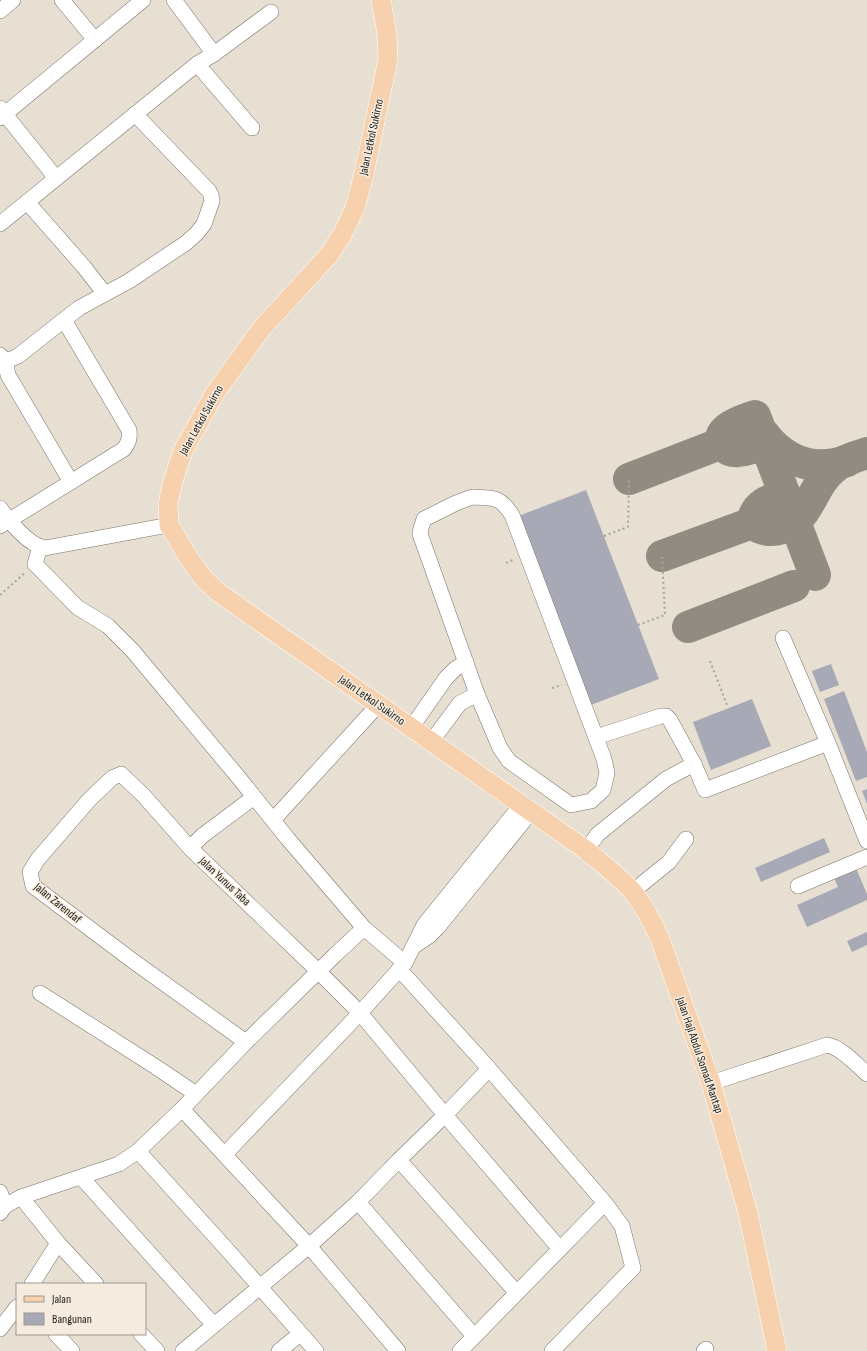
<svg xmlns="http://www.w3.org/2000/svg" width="867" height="1351" font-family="'Sofia Sans Condensed',sans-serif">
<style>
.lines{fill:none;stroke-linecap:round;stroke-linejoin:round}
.taxiway{stroke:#918c82;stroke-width:32}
.building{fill:#a7a9b6}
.minor-casing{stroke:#7a7367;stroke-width:16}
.major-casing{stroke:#fff;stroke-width:20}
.path{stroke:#aaa399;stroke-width:2;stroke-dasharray:2 3;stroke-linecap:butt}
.minor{stroke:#fff;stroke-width:15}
.major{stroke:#f7d1ad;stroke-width:19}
.labels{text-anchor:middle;stroke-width:3;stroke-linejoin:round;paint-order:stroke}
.street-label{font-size:12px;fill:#1e1b16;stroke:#f5ecdf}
</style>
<rect width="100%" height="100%" fill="#e7dfd2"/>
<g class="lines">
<!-- taxiway -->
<g class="taxiway">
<path d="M763 433C784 461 813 472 847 461"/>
<path d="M765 442C756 446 748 451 738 451 733 452 727 450 724 446 711 430 745 419 755 416L815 575"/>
<polyline points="629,479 722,443"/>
<path d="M786 496C769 499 755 504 752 523 770 538 795 527 806 508 815 494 820 479 834 468 843 460 856 457 867 453"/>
<polyline points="662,556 752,523"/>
<polyline points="688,627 794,586"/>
</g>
</g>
<!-- building -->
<g class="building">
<polygon points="586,490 659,679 588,706 516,517"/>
<polygon points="831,664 839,685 820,692 812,671"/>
<polygon points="844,691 867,752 867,777 856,781 824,699"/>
<polygon points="752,699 771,746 711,770 693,722"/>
<polygon points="867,789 867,804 862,791"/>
<polygon points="824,838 830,852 761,882 755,868"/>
<polygon points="856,868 867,894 867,900 807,927 797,905 838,887 834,878"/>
<polygon points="867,932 867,945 852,952 847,941"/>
</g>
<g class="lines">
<!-- minor casing -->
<g class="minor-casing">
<g id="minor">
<polyline points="62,0 95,40"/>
<polyline points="0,11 13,0"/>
<polyline points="214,54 271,12"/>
<polyline points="197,64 252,128"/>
<polyline points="0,108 56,178"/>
<polyline points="0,118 143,0"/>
<polyline points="27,202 84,267 105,294"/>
<polyline points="0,224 197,64 214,54 174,0"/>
<polyline points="0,355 3,358 7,361 18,356 79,308 129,281 186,243 197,233 204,224 212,201 211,195 209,191 135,114"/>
<polyline points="5,360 8,375 71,482"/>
<path d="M472 497C493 498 500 496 512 515L604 759 607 773 603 790 591 801 571 805 509 761 500 748 477 694 420 534 421 528 424 519 456 503Z"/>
<path d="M0 508C9 521 28 545 45 548L169 525"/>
<path d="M0 526 124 449C129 442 130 438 129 430L64 320"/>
<polyline points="40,547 35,564 77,607 108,626 132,650 239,778 288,839 364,928"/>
<polyline points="783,638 828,743 867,841"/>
<polyline points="411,728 446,678 455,669 466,662"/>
<polyline points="596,737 661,716 666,716 670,720 694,764 705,790 828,743"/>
<polyline points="431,742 460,703 477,694"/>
<polyline points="273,820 378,705"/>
<polyline points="190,848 144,796 121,774 112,778 89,800 38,859 30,872 33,886 133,961 246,1042"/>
<polyline points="586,850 598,834 666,779 694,764"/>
<polyline points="798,886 867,857"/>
<polyline points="632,892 669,862 686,839"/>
<polyline points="414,946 429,936 438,927 531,812"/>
<polyline points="399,969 485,1064 605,1203 622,1226 633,1268 552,1351"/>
<polyline points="40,993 156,1067 196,1094"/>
<polyline points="489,1069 445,1115 560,1249"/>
<path d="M711 1083 827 1045C841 1047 857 1065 867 1074"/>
<polyline points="182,1109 309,1246 398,1351"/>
<polyline points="138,1151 231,1254 316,1351"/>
<polyline points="225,1154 360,1013 405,963 424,925 521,805"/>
<polyline points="399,1160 516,1292"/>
<polyline points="81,1177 213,1324"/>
<polyline points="0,1192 5,1206"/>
<polyline points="21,1197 58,1243 96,1284"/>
<polyline points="358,1202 474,1336"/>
<polyline points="0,1213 5,1206 21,1197 119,1164 138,1151 182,1109 246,1042 335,955 364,928 405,963"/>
<polyline points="32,1284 58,1243"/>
<polyline points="0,1329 17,1307"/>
<polyline points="56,1334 72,1351"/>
<polyline points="141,1334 157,1351"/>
<polyline points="183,1351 309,1246 358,1202 399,1160 445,1115 360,1013 318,971 190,848 202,836 254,797"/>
<polyline points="279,1351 300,1334"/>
<polyline points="460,1351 605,1203"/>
<polyline points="704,1351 706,1349"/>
</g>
</g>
<!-- major casing -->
<g class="major-casing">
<path id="major" d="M381 0 387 34 388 59 364 174 355 208 342 235 329 255 262 328 215 393 183 451 173 481 168 503 169 525 190 560 204 579 219 593 586 850C601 863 619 876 632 891 644 905 652 922 660 939L711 1083 748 1213 777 1351"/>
</g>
<!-- path -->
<g class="path">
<polyline points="604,536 628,527 629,479"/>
<polyline points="506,563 515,559"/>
<polyline points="0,595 26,572"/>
<polyline points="638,625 665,615 662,556"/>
<polyline points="710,661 727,705"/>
<polyline points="552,688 562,685"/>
</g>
<!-- minor -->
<use href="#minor" class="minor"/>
<!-- major -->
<use href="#major" class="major"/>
</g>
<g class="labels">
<!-- street labels -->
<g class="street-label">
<text transform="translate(371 137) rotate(-78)" y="4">Jalan Letkol Sukirno</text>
<text transform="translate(201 420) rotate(-61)" y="4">Jalan Letkol Sukirno</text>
<text transform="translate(372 700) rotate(35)" y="4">Jalan Letkol Sukirno</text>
<text transform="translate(225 881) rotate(43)" y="4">Jalan Yunus Taba</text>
<text transform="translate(58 903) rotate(39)" y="4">Jalan Zarendaf</text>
<text transform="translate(700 1055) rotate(71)" y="4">Jalan Haji Abdul Somad Mantap</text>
</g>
</g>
<!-- legend -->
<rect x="16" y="1283" width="130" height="52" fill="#f5ecdf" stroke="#9f988f"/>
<rect x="24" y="1296" width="20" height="6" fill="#f7d1ad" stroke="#9f988f"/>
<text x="52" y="1303" font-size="12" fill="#1e1b16">Jalan</text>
<rect x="24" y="1313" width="20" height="12" fill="#a7a9b6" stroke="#9f988f"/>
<text x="52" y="1323" font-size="12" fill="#1e1b16">Bangunan</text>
</svg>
